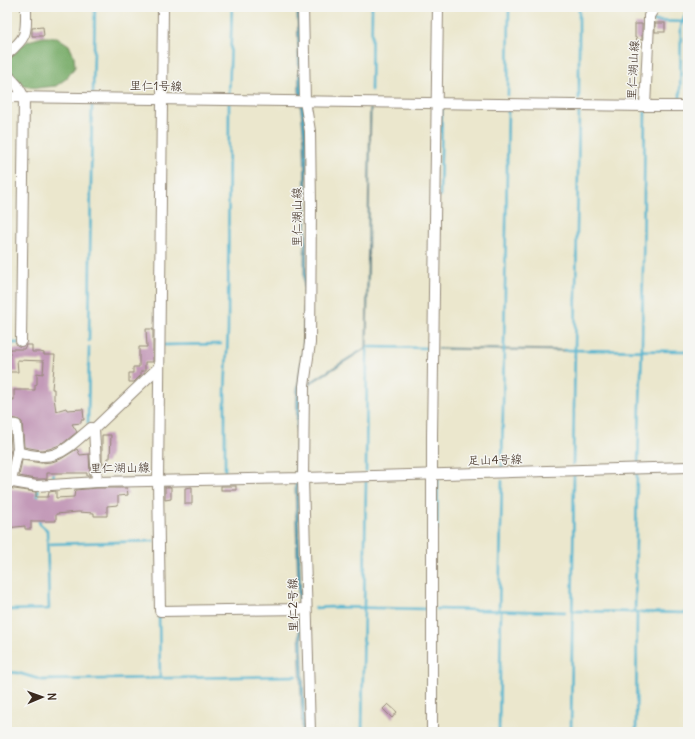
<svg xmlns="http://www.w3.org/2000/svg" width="695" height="739" font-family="Delius,'Klee One',sans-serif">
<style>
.forest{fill:#77ab67;stroke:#596a42}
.water{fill:#50b3cf;stroke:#466e76}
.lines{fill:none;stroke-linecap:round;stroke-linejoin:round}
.stream{stroke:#50b3cf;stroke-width:2.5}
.building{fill:#c39ab8}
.minor-casing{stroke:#938876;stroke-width:12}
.minor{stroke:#fff;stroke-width:10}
.labels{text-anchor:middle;stroke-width:3;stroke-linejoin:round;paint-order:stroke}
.street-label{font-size:12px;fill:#3b2a1e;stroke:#f6f6f2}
</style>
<rect width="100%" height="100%" fill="#f6f6f2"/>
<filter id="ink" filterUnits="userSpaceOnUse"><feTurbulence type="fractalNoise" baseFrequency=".025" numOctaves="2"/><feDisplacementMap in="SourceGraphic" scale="8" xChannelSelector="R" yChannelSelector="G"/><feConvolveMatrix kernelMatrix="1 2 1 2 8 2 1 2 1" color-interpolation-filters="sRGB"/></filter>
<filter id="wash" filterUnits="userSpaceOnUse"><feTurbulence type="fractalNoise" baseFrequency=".012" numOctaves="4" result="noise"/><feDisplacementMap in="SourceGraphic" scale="16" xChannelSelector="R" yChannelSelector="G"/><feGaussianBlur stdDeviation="0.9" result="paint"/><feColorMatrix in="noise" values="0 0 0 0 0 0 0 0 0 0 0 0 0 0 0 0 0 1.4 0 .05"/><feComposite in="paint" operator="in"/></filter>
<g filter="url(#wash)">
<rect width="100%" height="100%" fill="#ebe7cd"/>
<!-- forest -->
<polygon class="forest" points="43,37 57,37 69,45 74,56 75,67 67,78 56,86 37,88 23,86 15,79 8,69 9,59 21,46 28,41"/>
<!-- water -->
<g class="water">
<polygon points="297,7 299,7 307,144 306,348 299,416 297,474 305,732 302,732 295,484 297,390 303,347 305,196 304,141 299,90"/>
<polygon points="370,104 371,104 367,348 308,385 307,384 366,347"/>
<polygon points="437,348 568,350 568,351 437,349"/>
</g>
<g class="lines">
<!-- stream -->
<g class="stream">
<polyline points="645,15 645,7"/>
<polyline points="652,21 688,22"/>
<polyline points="371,90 372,7"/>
<polyline points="93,93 95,7"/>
<polyline points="508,95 509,7"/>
<polyline points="229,97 232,7"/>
<polyline points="579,99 579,7"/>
<polyline points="680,101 681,27 682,22 688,10"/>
<polyline points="440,196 442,109"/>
<polyline points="89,341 92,101"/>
<polyline points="7,343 18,343"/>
<polyline points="164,345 221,344"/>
<polyline points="368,347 430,348"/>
<polyline points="565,350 688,351"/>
<polyline points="88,423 89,347"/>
<polyline points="638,463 642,347 645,111"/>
<polyline points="573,464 579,113"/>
<polyline points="502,467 508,111"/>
<polyline points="366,471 367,350"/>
<polyline points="225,476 225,393 228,331 229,103"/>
<polyline points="52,481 54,481 53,470"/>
<polyline points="38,489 38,500"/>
<polyline points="437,530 438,479"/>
<polyline points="47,544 154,541"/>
<polyline points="315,608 331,607 427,609"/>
<polyline points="436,609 565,612"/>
<polyline points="7,610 49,609 47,530 40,524 38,519"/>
<polyline points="499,610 502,481"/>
<polyline points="573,611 688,613"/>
<polyline points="635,612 637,472 636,472"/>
<polyline points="159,615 160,678"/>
<polyline points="7,672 18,673 42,680 296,676"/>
<polyline points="362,732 366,482"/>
<polyline points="499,732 501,611"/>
<polyline points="571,732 574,474"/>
<polyline points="636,732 637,613"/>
</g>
</g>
<g id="blocks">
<!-- building -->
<g class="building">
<rect x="655" y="23" width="10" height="9"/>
<polygon points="635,24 642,24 642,40 636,40 637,37 635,38"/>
<polygon points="43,27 44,36 32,36 32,28"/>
<polygon points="146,329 153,329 153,362 145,362 145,371 141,371 141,375 134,382 129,382 129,373 133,373 133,367 139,367 139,347 147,347"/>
<polygon points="26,345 32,345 32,352 40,352 44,353 44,355 55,355 52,389 54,389 54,398 56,411 66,408 67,410 83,409 84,420 81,420 81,423 72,424 77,432 62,444 49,449 41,450 24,447 22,422 17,419 7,418 7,399 14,400 14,390 35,390 35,385 37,384 37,373 43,374 44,361 17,360 18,372 7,372 7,359 10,359 10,349 24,349"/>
<polygon points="7,431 10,431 11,449 7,469"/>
<polygon points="102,435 111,435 110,458 108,458 108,463 102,463"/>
<polygon points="77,449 80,455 89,454 90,476 87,476 87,473 47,473 47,479 36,479 19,476 22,460 41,463 52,462 61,459"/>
<rect x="221" y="486" width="15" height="4"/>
<polygon points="165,487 171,487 171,499 165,500"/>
<polygon points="192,487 192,504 185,504 185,488"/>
<polygon points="7,488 36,492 36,497 48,497 49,492 56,491 56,498 74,497 75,490 97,488 127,488 128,495 118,496 118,505 107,506 107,516 94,516 94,513 78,512 56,514 56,521 31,521 31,529 25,529 25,526 7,528"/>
<polygon points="388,704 397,712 392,718 383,709"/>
</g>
</g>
</g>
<g filter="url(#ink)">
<use href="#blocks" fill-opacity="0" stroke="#938876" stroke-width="1"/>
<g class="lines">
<!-- minor casing -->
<g class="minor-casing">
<g id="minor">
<polyline points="163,7 158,481 160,611 306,609"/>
<path d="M7 54C28 36 26 34 26 7"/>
<polyline points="7,74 17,85 24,97 21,341"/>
<polyline points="7,97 645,106 649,23 649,16 655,7"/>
<polyline points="645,106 688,106"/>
<polyline points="7,424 16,425 18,449 11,481"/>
<polyline points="94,429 159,367"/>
<path d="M17 452C56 463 63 452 91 428L94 429 97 482"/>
<polyline points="7,481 36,486 97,482 303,478 304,386 310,343 311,206 310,131 305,101 303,7"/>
<polyline points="310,732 303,478 688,467"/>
<polyline points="432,732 432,436 438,7"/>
</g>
</g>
<!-- minor -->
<use href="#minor" class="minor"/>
</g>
</g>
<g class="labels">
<!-- street labels -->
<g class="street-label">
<text transform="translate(633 70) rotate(-87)" y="4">里仁湖山線</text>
<text transform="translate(156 86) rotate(1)" y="4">里仁1号線</text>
<text transform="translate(297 217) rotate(-90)" y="4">里仁湖山線</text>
<text transform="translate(495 460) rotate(-2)" y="4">足山4号線</text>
<text transform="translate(120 468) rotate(-1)" y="4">里仁湖山線</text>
<text transform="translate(293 605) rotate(-91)" y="4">里仁2号線</text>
</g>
</g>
<!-- margin -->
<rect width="695" height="739" fill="none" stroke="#f6f6f2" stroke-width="24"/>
<!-- north arrow -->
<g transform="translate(42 697) rotate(88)" stroke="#f6f6f2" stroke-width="3" paint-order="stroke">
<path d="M0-3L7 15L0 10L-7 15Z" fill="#3b2a1e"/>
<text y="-6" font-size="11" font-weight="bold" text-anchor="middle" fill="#3b2a1e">N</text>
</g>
</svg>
